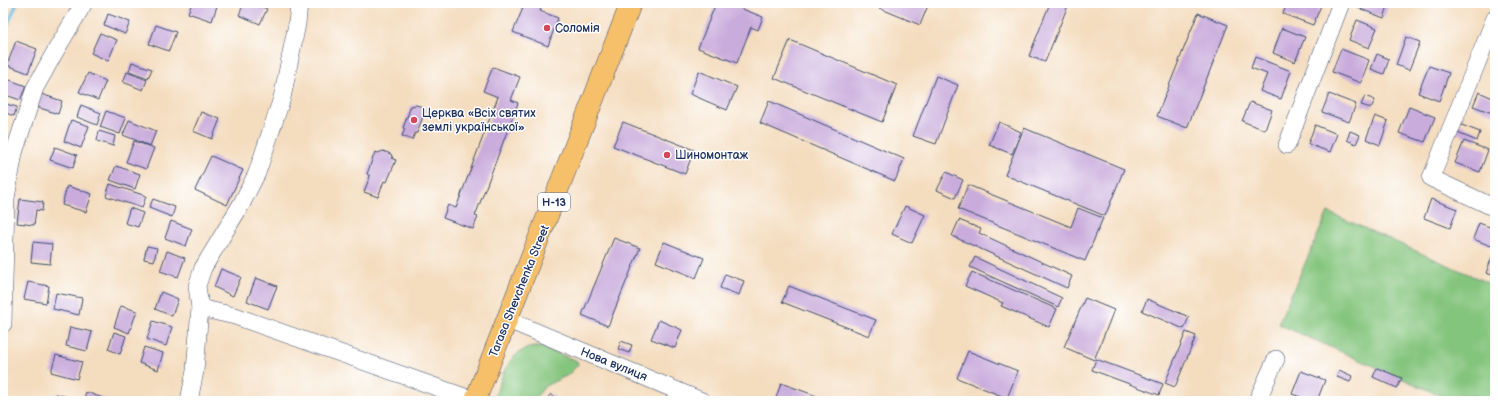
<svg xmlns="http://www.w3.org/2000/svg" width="1498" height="404" font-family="'Balsamiq Sans',sans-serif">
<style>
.green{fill:#84c57d;stroke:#507a6e}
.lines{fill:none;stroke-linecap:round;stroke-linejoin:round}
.stream{stroke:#59b6d7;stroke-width:3.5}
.building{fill:#c9acdc}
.minor-casing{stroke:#3c496d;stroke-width:18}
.major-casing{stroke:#3c496d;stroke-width:22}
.minor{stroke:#fff;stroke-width:17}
.major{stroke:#f6c06b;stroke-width:21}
.poi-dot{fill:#d1495b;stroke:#fff;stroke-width:1.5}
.labels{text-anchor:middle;stroke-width:3;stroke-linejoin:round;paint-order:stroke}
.shield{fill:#fff;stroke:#5f6d8e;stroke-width:1}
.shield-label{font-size:11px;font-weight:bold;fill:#1b2f5e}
.poi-label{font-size:12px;fill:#1b2f5e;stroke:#fff;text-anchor:start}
.street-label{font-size:12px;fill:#1b2f5e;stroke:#fff}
</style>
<rect width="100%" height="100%" fill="#fff"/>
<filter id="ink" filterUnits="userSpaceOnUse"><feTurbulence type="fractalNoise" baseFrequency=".025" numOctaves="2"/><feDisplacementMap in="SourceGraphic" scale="8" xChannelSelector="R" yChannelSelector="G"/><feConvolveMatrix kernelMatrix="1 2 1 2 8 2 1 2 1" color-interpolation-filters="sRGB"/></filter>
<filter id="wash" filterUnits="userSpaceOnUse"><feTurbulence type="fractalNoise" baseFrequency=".012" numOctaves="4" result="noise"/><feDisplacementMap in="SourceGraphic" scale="16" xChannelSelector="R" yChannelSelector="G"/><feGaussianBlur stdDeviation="0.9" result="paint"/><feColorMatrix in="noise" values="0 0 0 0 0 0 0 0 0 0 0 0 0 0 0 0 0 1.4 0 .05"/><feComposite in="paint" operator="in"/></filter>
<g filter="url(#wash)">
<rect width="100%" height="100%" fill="#f4ddbf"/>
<!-- green -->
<g class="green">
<polygon points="1328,212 1495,286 1495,392 1491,401 1453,401 1278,324"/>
<path d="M534 347H542L577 361 578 365 568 375 545 386 533 401H493C502 379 506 351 534 347Z"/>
</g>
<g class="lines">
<!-- stream -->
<polyline class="stream" points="3,35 17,3"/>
</g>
<g id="blocks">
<!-- building -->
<g class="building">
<polygon points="192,3 218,3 212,21 188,13"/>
<polygon points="244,3 253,3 267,9 260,24 239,15"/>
<polygon points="517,3 543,3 540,11 558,18 548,46 513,32 523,8 516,5"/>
<polygon points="716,3 727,3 763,17 758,30 751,27 737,63 698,48"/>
<polygon points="867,3 929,3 920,25"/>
<polygon points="1050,3 1069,3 1045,62 1029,56"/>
<polygon points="1287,3 1322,3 1313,25 1283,14"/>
<polygon points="1360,3 1389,3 1384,18 1358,8"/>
<polygon points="1198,13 1228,25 1187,128 1157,116"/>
<polygon points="108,14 130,22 125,34 104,25"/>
<polygon points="1357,20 1377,28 1369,48 1349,40"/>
<polygon points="156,25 176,32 169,51 149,44"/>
<polygon points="1282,28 1305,37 1295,62 1273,53"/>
<polygon points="100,33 117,40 108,61 91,53"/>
<polygon points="1406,37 1420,42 1409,70 1396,65"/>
<polygon points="790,40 897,85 882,122 774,78"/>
<polygon points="16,41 37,49 28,73 7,65"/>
<polygon points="1341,49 1369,60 1361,83 1332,72"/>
<polygon points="1377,54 1389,59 1384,74 1371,69"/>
<polygon points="1255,57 1291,71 1281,99 1260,91 1267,74 1251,68"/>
<polygon points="132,62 152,69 148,78 129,71"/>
<polygon points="1429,66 1449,73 1439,101 1418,93"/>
<polygon points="493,67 520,77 511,100 518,103 475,216 478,217 473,229 443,218 448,205 456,208 498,97 483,91"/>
<polygon points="699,71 737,87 727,110 690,94"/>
<polygon points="127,72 147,80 143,90 123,82"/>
<polygon points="88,73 106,81 98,100 79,92"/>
<polygon points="936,76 958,85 936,144 913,136"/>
<polygon points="7,79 26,86 20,100 3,94"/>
<polygon points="1479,92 1495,99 1495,114 1473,106"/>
<polygon points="41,94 62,101 58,114 37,107"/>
<polygon points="1329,94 1356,104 1349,122 1322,112"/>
<polygon points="1365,96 1375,100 1371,108 1361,105"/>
<polygon points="769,101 904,159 895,181 760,123"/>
<polygon points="1250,102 1272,110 1265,130 1242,121"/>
<polygon points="6,104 17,107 14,116 3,112"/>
<polygon points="81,105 101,113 97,125 77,117"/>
<polygon points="416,105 423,107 425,111 417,133 415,133 412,140 402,136 405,129 403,128 411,106"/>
<polygon points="1409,107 1435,117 1425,142 1399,133"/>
<polygon points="106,111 126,118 120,134 100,127"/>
<polygon points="201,112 220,119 212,139 193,131"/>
<polygon points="1375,116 1388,121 1380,145 1366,139"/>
<polygon points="71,120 89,126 81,148 64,141"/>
<polygon points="129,120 156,131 150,146 123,135"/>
<polygon points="623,122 694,150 685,174 613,146"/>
<polygon points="999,122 1021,132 1012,154 989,145"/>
<polygon points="1459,124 1480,132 1477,141 1455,132"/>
<polygon points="1315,125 1337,134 1330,152 1308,144"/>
<polygon points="1024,128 1124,169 1105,216 1005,175"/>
<polygon points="99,131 115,136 113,146 97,141"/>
<polygon points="1350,131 1360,135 1356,144 1347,140"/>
<polygon points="134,141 154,148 146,169 126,162"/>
<polygon points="1464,141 1488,150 1480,172 1455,163"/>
<polygon points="55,147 77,155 73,168 50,160"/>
<polygon points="383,151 391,154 393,159 396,160 387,182 384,181 378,197 364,192 370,176 367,174 375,152 378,153"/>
<polygon points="211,156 243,170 227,205 195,190"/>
<polygon points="116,166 140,174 135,189 110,180"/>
<polygon points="946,172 963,180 955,198 937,190"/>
<polygon points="110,184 146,196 142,208 106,196"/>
<polygon points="968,185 1071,227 1078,208 1103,218 1085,261 958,209"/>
<polygon points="67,186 92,194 86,212 62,205"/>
<polygon points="20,199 43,202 42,211 36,210 34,225 17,223"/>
<polygon points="153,199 175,207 172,217 149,208"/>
<polygon points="1431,199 1457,209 1450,228 1424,218"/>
<polygon points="905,206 925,215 912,243 892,234"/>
<polygon points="130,208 143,213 138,227 125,223"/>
<polygon points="959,220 981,229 979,233 1072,276 1067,288 952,236"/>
<polygon points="171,221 192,229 186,246 165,238"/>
<polygon points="1479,223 1495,229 1495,234 1491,246 1473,239"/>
<polygon points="614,238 640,248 608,326 582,315"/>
<polygon points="33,242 52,244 50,264 31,262"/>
<polygon points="664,242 704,258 696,278 656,262"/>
<polygon points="147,246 157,248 154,261 144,259"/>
<polygon points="167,251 185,258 178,277 160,271"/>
<polygon points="1493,254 1495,255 1495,276 1486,273"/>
<polygon points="975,257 1062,298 1058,307 970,267"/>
<polygon points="221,269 241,277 233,296 214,287"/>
<polygon points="972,272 1057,309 1049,327 1001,306 1003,303 965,286"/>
<polygon points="725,274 744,281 739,295 720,288"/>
<polygon points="256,278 277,286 268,309 247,301"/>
<polygon points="28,282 49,286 46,303 24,299"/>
<polygon points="789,286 876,320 869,336 782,302"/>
<polygon points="161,292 178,299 172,316 155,309"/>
<polygon points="56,293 82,298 79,315 53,309"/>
<polygon points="1085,298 1114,310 1094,360 1064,347"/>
<polygon points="1147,299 1189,317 1184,329 1142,311"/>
<polygon points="121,306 137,311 129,333 114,327"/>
<polygon points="659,320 682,330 675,348 651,339"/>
<polygon points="153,321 172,327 166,346 147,339"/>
<polygon points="70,327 92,332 87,351 66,346"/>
<polygon points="114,332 126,336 120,354 108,349"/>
<polygon points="1186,332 1196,336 1175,387 1165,383"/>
<polygon points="621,341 632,345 629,353 618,349"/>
<polygon points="144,347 163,353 158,370 139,363"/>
<polygon points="968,351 1018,371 1007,398 957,378"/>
<polygon points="56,355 82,362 77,379 51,372"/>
<polygon points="1096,359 1163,384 1159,395 1092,370"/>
<polygon points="1377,368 1402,378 1397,388 1373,377"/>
<polygon points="1339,370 1352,376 1350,382 1337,377"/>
<polygon points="1301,371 1325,380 1317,401 1311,401 1292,394"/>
<polygon points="781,383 822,398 821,401 775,401"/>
<polygon points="86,392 111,401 83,401"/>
<polygon points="56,394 77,399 76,401 55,401"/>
<polygon points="551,394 558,401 545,401"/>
</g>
</g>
</g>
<g filter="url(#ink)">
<use href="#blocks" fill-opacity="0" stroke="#3c496d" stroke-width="1"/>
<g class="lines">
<!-- minor casing -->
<g class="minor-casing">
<g id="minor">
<polyline points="1495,18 1431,178 1495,208"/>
<polyline points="1287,145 1341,3"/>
<polyline points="200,308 235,316 476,401"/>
<polyline points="508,320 702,401"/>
<polyline points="3,324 6,198 14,153 35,88 56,50 84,3"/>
<polyline points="189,401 195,371 200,308 197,286 203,268 242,203 257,173 282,98 297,24 299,3"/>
<polyline points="1257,401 1276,359"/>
</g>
</g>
<!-- major casing -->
<g class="major-casing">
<polyline id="major" points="475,401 631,3"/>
</g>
<!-- minor -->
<use href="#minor" class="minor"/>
<!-- major -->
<use href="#major" class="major"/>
</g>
</g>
<!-- markers -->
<g class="poi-dot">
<circle cx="547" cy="28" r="4"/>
<circle cx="414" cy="120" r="4"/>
<circle cx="667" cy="155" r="4"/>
</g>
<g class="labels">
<!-- shield labels -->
<rect class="shield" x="538" y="193" width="32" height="18" rx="3"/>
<g class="shield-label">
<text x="554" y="206">Н-13</text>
</g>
<!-- poi labels -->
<g class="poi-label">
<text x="555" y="32">Соломiя</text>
<text x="422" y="117">Церква «Всіх святих<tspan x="422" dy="14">землі української»</tspan></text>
<text x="675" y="159">Шиномонтаж</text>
</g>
<!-- street labels -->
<g class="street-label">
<text transform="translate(519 291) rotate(-68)" y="4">Tarasa Shevchenka Street</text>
<text transform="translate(614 364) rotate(22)" y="4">Нова вулиця</text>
</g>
</g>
<!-- margin -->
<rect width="1498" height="404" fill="none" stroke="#fff" stroke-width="16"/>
</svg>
